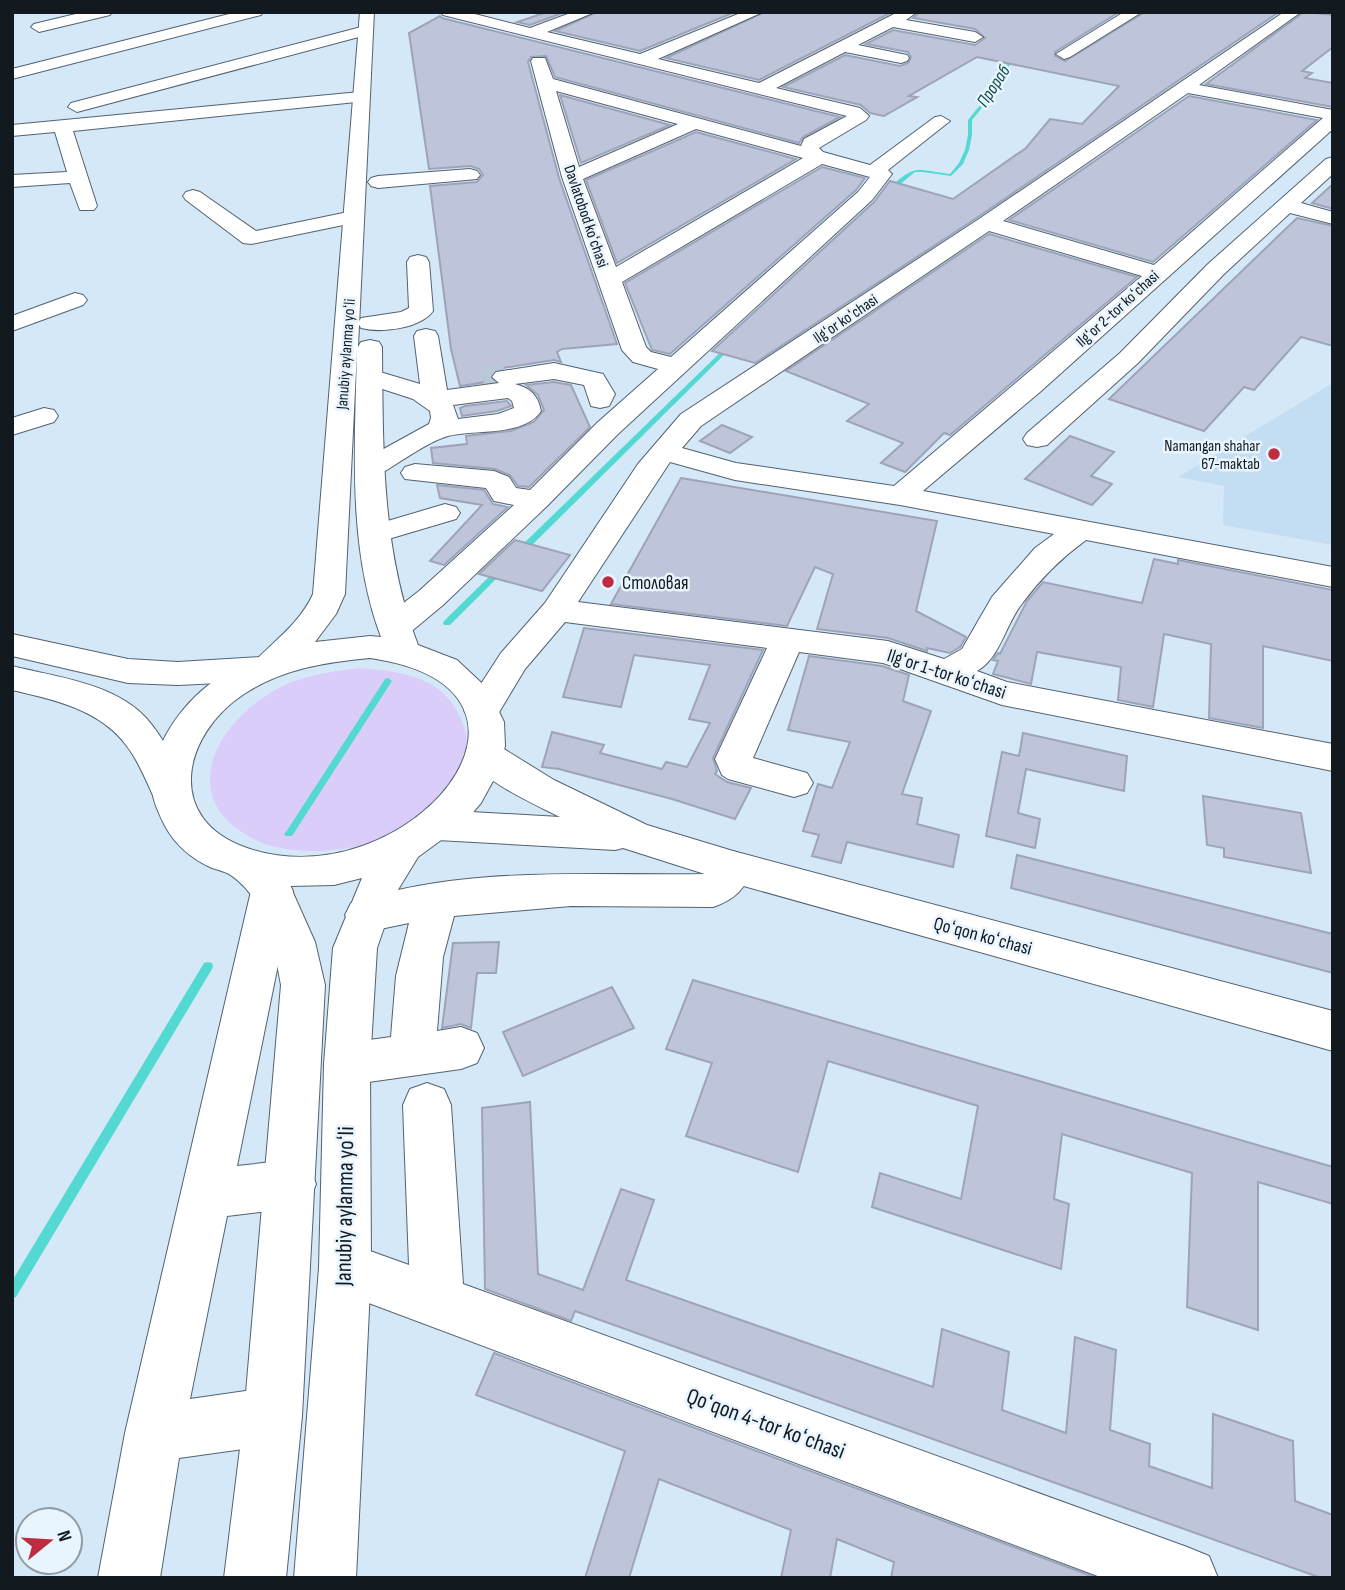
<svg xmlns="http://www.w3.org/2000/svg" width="1345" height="1590" font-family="'Sofia Sans Condensed',sans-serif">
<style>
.built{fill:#c3ddf2}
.green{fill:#dacdfa}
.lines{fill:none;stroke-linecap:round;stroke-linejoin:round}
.stream{fill:#53d9d2;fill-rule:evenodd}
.building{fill:#bec5da;stroke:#9ea4b8;stroke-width:2}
.minor-tunnel{stroke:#b8c9d7;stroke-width:26;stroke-dasharray:26 13;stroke-linecap:butt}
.minor-casing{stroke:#526270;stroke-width:2}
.major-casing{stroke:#526270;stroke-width:2}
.highway-casing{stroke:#526270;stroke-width:2}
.minor{fill:#fff;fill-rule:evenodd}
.major{fill:#fff;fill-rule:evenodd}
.highway{fill:#fff;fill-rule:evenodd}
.poi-dot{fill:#be2d3f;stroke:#e8f4fe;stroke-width:2.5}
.labels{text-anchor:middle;stroke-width:5;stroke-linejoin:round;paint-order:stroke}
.far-street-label{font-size:16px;fill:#12191f;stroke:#e8f4fe}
.far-poi-label{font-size:16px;fill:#12191f;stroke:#e8f4fe;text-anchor:end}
.far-water-label{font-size:18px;font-style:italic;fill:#114c4a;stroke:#e8f4fe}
.poi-label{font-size:19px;fill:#12191f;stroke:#e8f4fe;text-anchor:start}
.street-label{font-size:19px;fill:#12191f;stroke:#e8f4fe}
.near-street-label{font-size:23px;fill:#12191f;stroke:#e8f4fe}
</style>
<rect width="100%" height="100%" fill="#d5e8f8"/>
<!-- built -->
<polygon class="built" points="1333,383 1333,545 1223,525 1224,486 1178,477"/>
<!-- green -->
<path class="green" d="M359 668C383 670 408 672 431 684 447 693 457 708 463 724 470 741 466 760 458 775 432 824 374 849 320 851 300 851 276 850 258 841 174 802 213 724 277 689 302 675 331 672 359 668Z"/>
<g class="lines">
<!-- stream -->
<g class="stream">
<path d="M1013 54 1015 55 994 93 972 120V135L969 150 963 164 951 176 923 172H915L892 191H888V189C917 163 915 170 950 174L959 163 965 150 968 135V120L990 93Z"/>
<polygon points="728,345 733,346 523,554 517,554 517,550"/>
<polygon points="497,569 500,569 504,571 450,625 444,625 443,623 444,621"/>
<polygon points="388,678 392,681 292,836 286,836 284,834 286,832 385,679"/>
<polygon points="208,962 212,963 213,966 212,969 16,1297 12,1299 12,1281 204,963"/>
</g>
</g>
<!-- building -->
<g class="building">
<polygon points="547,12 565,12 530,25 517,22"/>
<polygon points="597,12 735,12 640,51 555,31"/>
<polygon points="765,12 892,12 759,80 666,58"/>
<polygon points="920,12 1119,12 1055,52 1055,56 1065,61 1145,12 1279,12 978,217 755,363 712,351 874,202 890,181 953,199 1026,148 1050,119 1082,124 1119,86 977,57 909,96 917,97 884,116 870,113 861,105 783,87 845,55 900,66 908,63 911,57 908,52 866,44 893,30 975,45 985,38 975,29 913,18"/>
<polygon points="1304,12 1333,15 1333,47 1302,71 1312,73 1305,78 1333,83 1333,107 1206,84"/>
<polygon points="440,16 442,18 840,117 803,137 799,143 555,77 546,56 531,57 528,62 559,178 617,344 562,349 557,352 561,362 554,360 496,369 489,377 493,381 460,386 451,349 430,186 477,182 483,175 479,169 471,166 429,169 409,33"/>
<polygon points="560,95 670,125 581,163"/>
<polygon points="1189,96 1317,120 1153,262 1009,220"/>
<polygon points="696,132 796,159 617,263 586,180"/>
<polygon points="822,167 865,178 856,190 670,354 652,350 625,283"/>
<polygon points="1333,184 1333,209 1312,203"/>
<polygon points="1297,218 1333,226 1333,346 1301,337 1254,390 1244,387 1204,431 1109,399"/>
<polygon points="989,234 1137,277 950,435 944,433 905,472 881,463 903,443 847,421 869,404 786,371"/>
<polygon points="554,382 571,385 590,427 529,487 518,486 510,475 495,469 433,463 431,448 467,444 466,436 511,431 534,422 544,410 538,395 526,385"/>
<polygon points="507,401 511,406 497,411 462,416 460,408 465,406"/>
<polygon points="722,425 752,437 730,453 700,441"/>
<polygon points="1070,436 1114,452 1091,476 1112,484 1092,505 1025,479"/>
<polygon points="681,478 937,521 916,611 966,637 960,647 950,653 927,648 927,651 888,638 817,629 833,574 815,567 787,626 611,604"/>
<polygon points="437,485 484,490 493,504 508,507 444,565 430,561 482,505 440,498"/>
<polygon points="515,540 570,555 542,591 479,574"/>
<polygon points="1154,559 1178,564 1178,560 1333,590 1333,661 1263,646 1263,728 1209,718 1211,644 1164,634 1153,707 1118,700 1121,667 1037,652 1031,684 993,674 998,661 993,660 998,653 1000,654 1027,601 1043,582 1142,603"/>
<polygon points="584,628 763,650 713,758 717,771 715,774 727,782 751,788 735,819 672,799 559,769 542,767 552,732 604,745 600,753 662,769 666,762 687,767 710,723 689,719 710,665 634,655 621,707 563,697"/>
<polygon points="809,656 882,666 909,675 903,701 931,711 902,794 922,798 917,824 959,835 953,867 847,842 841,863 812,856 819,835 803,831 818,784 832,788 850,742 788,730"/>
<polygon points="1023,733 1127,756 1124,791 1026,769 1018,813 1040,819 1035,848 986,836 1002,752 1019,756"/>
<polygon points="1203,796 1301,813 1311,873 1224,857 1224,848 1207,845"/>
<polygon points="1017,855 1333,934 1333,973 1011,888"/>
<polygon points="499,942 496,973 477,973 471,1028 461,1024 442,1028 453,943"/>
<polygon points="693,980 1333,1167 1333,1204 1258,1182 1258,1330 1187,1307 1192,1173 1062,1134 1054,1199 1069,1204 1061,1269 872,1207 880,1173 961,1199 978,1106 828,1061 798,1172 686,1136 712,1063 666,1049"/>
<polygon points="612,987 634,1028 523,1076 503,1032"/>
<polygon points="530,1102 538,1274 583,1290 621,1189 654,1200 626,1280 933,1387 942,1329 1009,1352 1002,1410 1066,1433 1075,1337 1116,1350 1110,1430 1150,1444 1149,1466 1212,1488 1213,1414 1293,1441 1295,1501 1333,1515 1333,1578 1321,1578 575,1311 571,1321 485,1289 482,1108"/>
<polygon points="494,1353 1094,1577 1094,1578 891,1578 894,1562 837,1539 830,1578 781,1578 791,1530 659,1479 629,1578 585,1578 625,1451 476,1395"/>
</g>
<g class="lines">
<!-- minor-tunnel -->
<polyline class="minor-tunnel" points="484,380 505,377"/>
<!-- minor casing -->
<g class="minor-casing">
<g id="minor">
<polygon points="84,12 112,12 110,15 39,32 31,27 34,24"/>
<polygon points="237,12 263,12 261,15 12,79 12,69"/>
<path d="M441 12H467L530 28 573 12H595L547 32 640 54 743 12H763L658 59 759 83 898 12H917L906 20 975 32 983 37 975 42 893 27 858 45 907 55 909 58 907 61 901 63 845 52 776 88 860 108 869 116 866 120 819 148 823 152 870 165 935 117 941 116 950 121 888 170 892 174 872 200 618 434 547 506 443 605 407 635 395 638 383 635 378 627 383 619 419 591 514 505 494 501 486 488 405 479 401 473 405 467 415 464 494 471 509 477 516 488 530 490 598 422 658 369 633 362 622 350 562 177 531 61 533 58H545L553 79 801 146 804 139 847 116 443 15ZM556 91 678 124 579 167ZM696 129 803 158 616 267 583 179ZM822 164 870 177 858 192 671 357 651 352 646 347 622 282Z"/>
<polygon points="1124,12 1142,12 1070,57 1064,59 1056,54"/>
<path d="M1284 12H1301L1199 85 1333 110V129L1040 392 923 491 1333 567V587L1086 540C1060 559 1040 579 1021 605 1005 626 1000 658 977 671L1007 682 1333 744V771L1002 705 883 663 799 652 753 758 807 773 813 783 807 793 794 797 728 779 722 775 715 759 767 648 565 622 525 669 495 719 482 722 469 719 464 710 501 653 545 603 638 464 681 414 979 219ZM1188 93 1323 118 1154 265 1003 221ZM989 231 1142 276 894 486 736 463 682 448 701 426ZM670 462 735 480 900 505 1054 534 1035 548 992 597 962 649 944 659 888 641 578 602Z"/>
<polygon points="365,26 370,28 373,31 370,34 77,112 68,107 71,103"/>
<polygon points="360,92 369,97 366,101 73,131 97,206 94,210 80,210 70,183 12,187 12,175 67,172 55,132 12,136 12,125"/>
<polygon points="1333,157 1333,174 1301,203 1333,212 1333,224 1290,213 1224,274 1138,363 1047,445 1037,447 1027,445 1023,439 1027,433 1120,353 1208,264 1326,159"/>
<polygon points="470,169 477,171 480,175 477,179 378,188 371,186 368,182 371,178 378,176"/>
<polygon points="193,190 200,192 256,231 353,211 360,213 364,217 360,221 353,223 251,244 243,243 186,200 183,196 186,192"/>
<path d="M418 255 426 257 429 262 433 311C420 329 381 333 361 328L358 323 361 318 401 312 409 308 407 262 410 257Z"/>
<polygon points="75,293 83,295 87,300 83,305 12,331 12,316"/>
<path d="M426 329 435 331 438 336 447 390 499 383 492 377 496 372 554 363 603 374 615 394 609 406 600 408 591 406 584 385 554 379 515 384C530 388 538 395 541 411 524 437 474 429 448 436 427 442 399 463 380 474L370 477 360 474 356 468 360 462 429 424 431 418 430 411 413 399 361 382 357 377 361 372 370 369 420 384 414 336 417 331ZM508 398 512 401 514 408 498 414 458 419 453 405Z"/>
<polygon points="44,408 54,410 58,416 54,422 12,435 12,418"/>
<polygon points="445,504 456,507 460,513 456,519 375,543 364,540 360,534 364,528"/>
<path d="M733 851 747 856 753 867C745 889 736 899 713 907L571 906 454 916 443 957 437 1031 461 1027 477 1033 484 1048 477 1063 461 1069 347 1085 331 1079 324 1064 331 1049 347 1043 391 1037 396 976 409 923 366 932 351 927 345 915 351 903C464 865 588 876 706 874L712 870 719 856Z"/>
<polygon points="272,874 287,879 293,891 237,1166 291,1160 309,1167 316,1184 309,1201 291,1208 227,1216 190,1399 273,1387 293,1396 302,1416 293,1436 273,1445 179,1458 160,1578 98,1578 125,1433 251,891 257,879"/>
<polygon points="427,1083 444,1089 451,1105 463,1284 1187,1547 1209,1556 1218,1578 1103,1578 326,1287 319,1268 326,1249 345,1242 409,1265 403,1105 410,1089"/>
</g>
</g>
<!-- major casing -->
<g class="major-casing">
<g id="major">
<polygon points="12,634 128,659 178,662 262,657 274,661 279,669 274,677 262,681 178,685 128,683 12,656"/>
<path d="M12 666C56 677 115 683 147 719 166 741 178 768 190 794L185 804 171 808 157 804C149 788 143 771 133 755 107 711 59 701 12 690Z"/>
<path d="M486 743 499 746 554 780 647 825 733 851 1333 1011V1051L733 883 623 848 615 850 437 840 423 836 417 825 423 814 437 810 560 817C534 804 482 781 467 756L473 746Z"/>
</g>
</g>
<!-- highway casing -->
<g class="highway-casing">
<path id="highway" d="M360 12H374L358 347 361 342 370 340 379 342 382 347C383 448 381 550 418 645L457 660 488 689 504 722 505 746 499 770 481 803 463 824 418 857 396 893 377 948 370 1064 371 1268 356 1578H294L319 1268 324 1064 333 948 362 878 334 885 290 886 315 942 325 985 302 1416 286 1578H224L244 1416 281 985C274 947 266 900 232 876 227 872 218 870 212 868 192 859 176 846 165 826 159 814 152 800 152 786 151 744 186 698 220 677 230 670 250 664 258 658 278 638 301 621 313 594ZM357 350C355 445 347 547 381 637L370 636 315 642 336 614 345 594ZM370 658C584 689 407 902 247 848 163 819 183 734 244 694 282 669 326 662 370 658Z"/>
</g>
<!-- minor -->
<use href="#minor" class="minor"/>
<!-- major -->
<use href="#major" class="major"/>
<!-- highway -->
<use href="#highway" class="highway"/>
</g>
<!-- markers -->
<g class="poi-dot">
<circle cx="1274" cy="454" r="7"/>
<circle cx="608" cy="582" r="7"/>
</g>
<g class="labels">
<!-- far-street labels -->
<g class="far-street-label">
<text transform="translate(587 216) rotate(71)" y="6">Davlatobod koʻchasi</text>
<text transform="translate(1117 308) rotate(-42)" y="6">Ilgʻor 2-tor koʻchasi</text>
<text transform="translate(845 318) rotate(-34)" y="6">Ilgʻor koʻchasi</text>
<text transform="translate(345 354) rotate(-86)" y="6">Janubiy aylanma yoʻli</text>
</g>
<!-- far-poi labels -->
<g class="far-poi-label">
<text x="1260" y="451">Namangan shahar<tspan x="1260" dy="18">67-maktab</tspan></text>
</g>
<!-- far-water labels -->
<g class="far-water-label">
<text transform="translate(993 86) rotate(-57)" y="6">Прораб</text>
</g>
<!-- poi labels -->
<g class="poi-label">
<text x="622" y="589">Столовая</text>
</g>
<!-- street labels -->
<g class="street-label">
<text transform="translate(947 673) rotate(18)" y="7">Ilgʻor 1-tor koʻchasi</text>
<text transform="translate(983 935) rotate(15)" y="7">Qoʻqon koʻchasi</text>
</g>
<!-- near-street labels -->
<g class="near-street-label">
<text transform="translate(344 1206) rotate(-89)" y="8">Janubiy aylanma yoʻli</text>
<text transform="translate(766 1423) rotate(20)" y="8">Qoʻqon 4-tor koʻchasi</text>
</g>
</g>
<!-- border -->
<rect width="1345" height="1590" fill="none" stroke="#12191f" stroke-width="28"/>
<!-- north arrow -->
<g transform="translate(49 1541) rotate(72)"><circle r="33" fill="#e8f4fe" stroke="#929ca5" stroke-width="2"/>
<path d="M0-5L12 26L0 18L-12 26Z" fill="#be2d3f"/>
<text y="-10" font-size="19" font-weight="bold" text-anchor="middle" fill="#12191f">N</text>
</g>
</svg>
